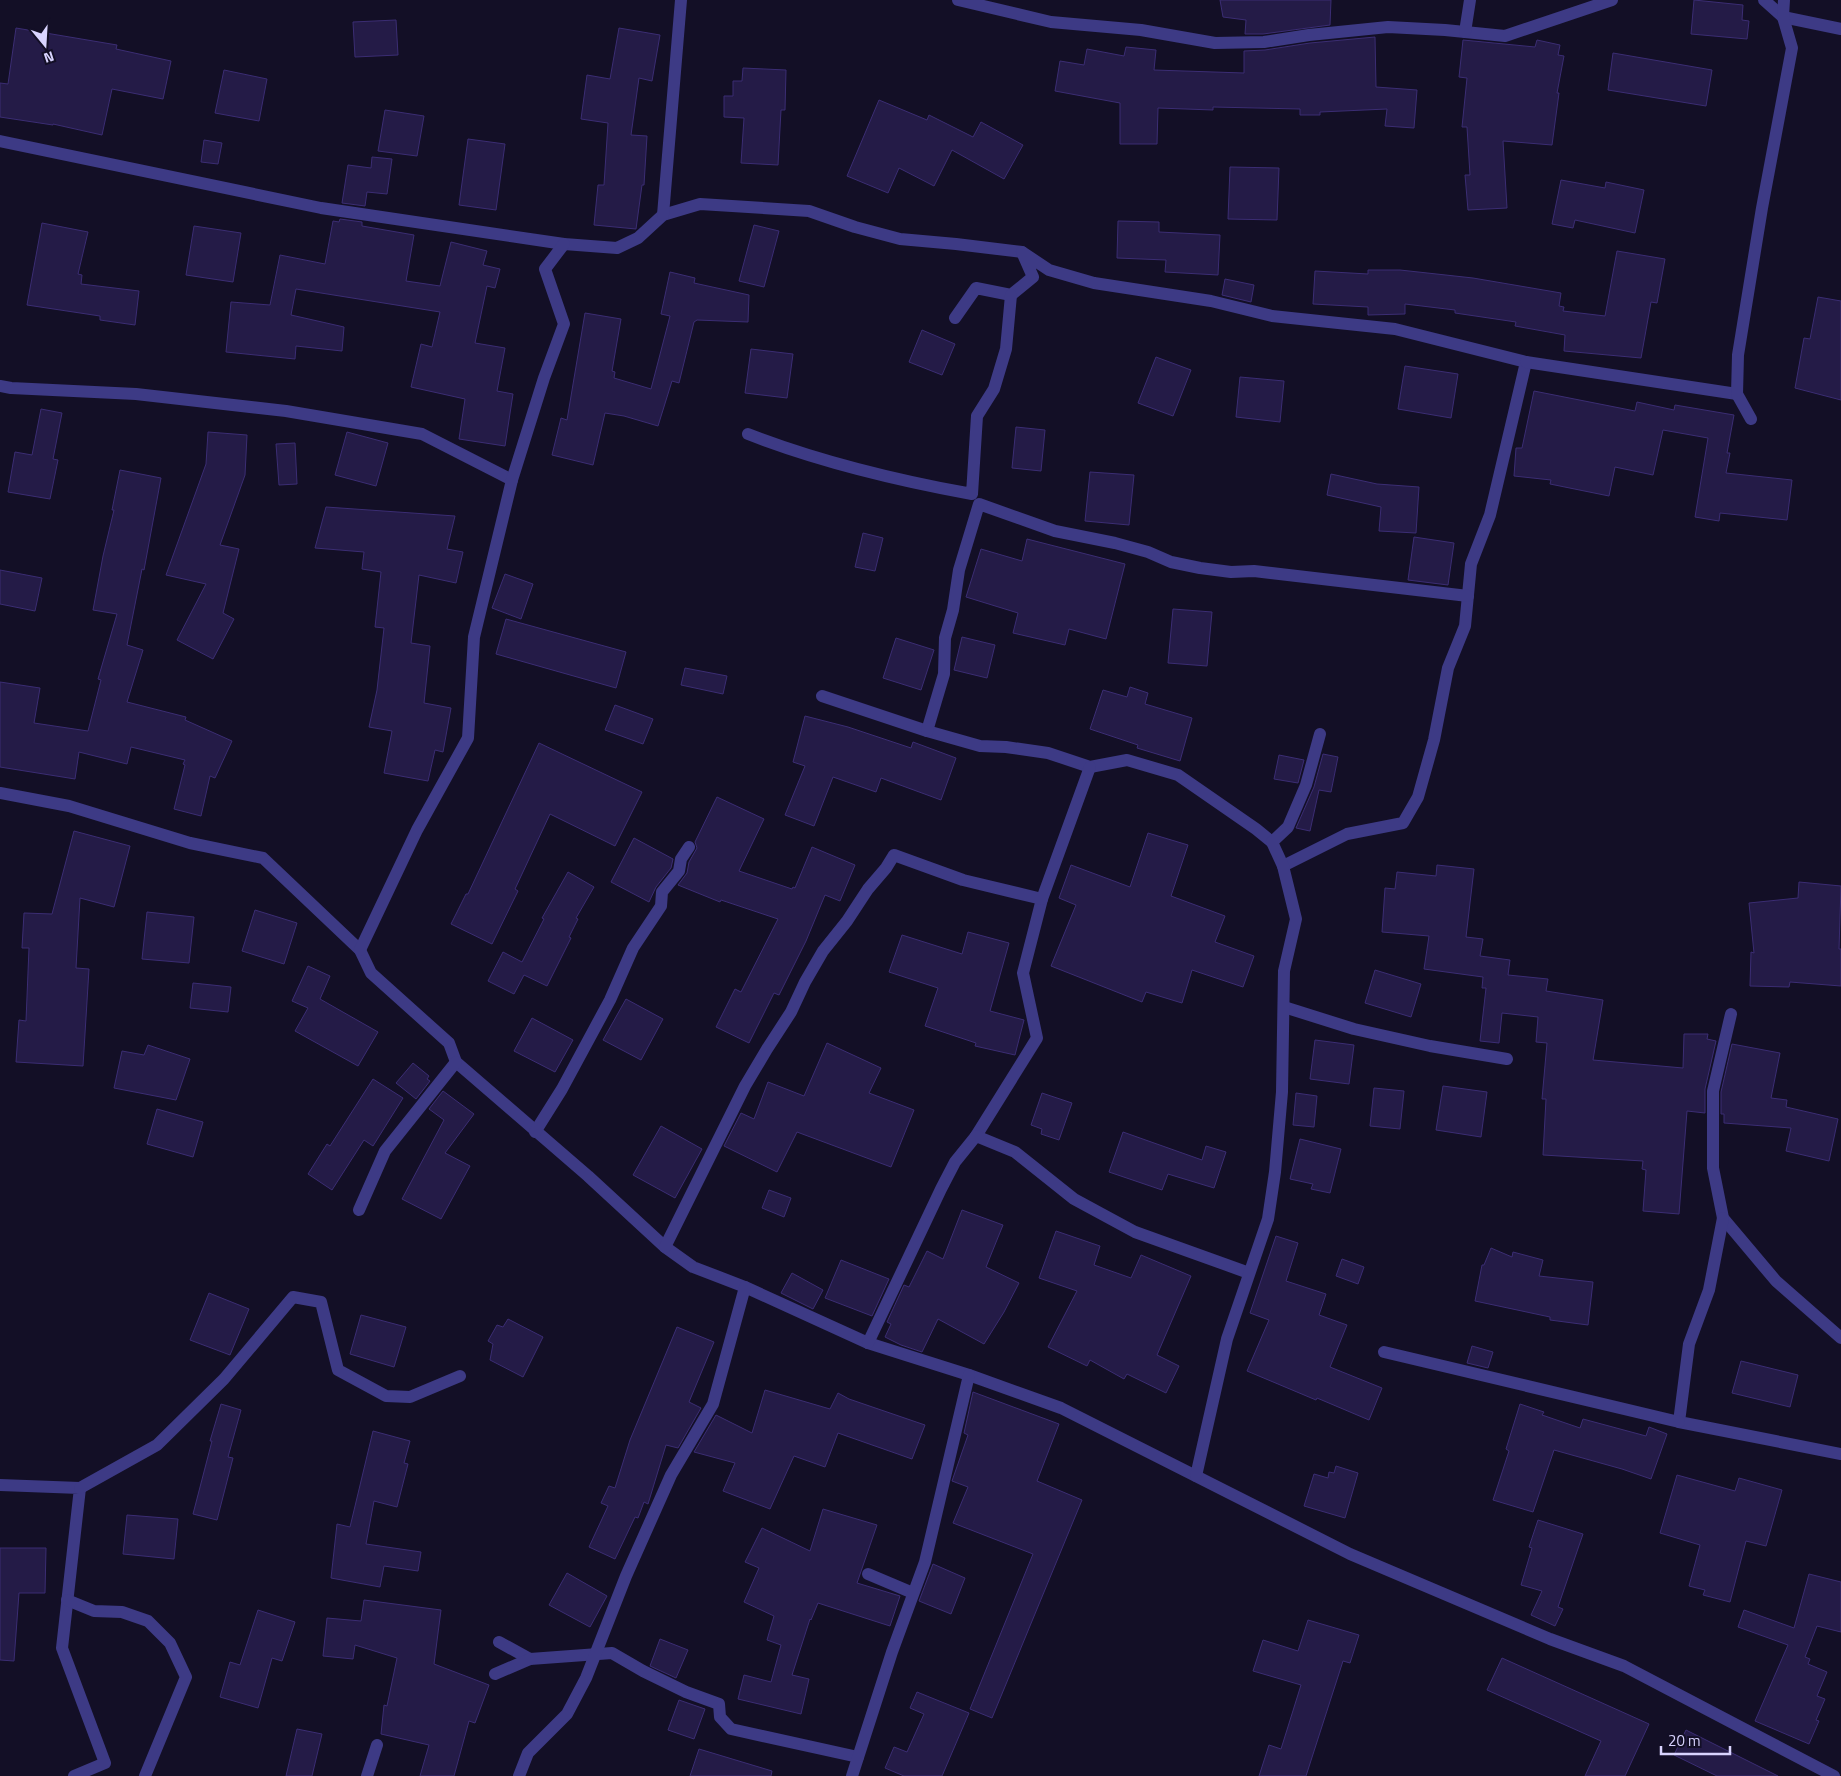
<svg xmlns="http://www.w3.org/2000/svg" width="1841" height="1776" font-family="'Titillium Web',sans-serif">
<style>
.building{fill:#241b47;stroke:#3b2d73}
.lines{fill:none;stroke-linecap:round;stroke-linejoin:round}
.street{stroke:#3d3a85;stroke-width:12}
</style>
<rect width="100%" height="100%" fill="#130f26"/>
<!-- building -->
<g class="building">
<polygon points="1220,0 1331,0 1330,25 1263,34 1245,34 1246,20 1223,17"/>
<polygon points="1694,0 1743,5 1742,20 1749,21 1747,39 1691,34"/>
<polygon points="396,20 398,55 355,57 353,22"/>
<polygon points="16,28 117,45 116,49 171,61 163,99 112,89 102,135 53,124 53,125 0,117 0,83 8,84"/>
<polygon points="619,28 660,35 652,81 639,78 631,135 647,136 644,185 642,185 636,229 594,225 598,185 604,185 608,123 581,119 587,75 610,79"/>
<polygon points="1375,37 1376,87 1417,90 1414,128 1385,126 1387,109 1320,112 1320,115 1300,115 1300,109 1213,107 1213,110 1158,108 1157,144 1120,144 1120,103 1055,91 1060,61 1084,65 1087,49 1124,56 1126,47 1156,50 1154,70 1244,73 1244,51 1265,50 1310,43"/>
<polygon points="1463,40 1535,47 1537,40 1560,45 1558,55 1564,56 1557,93 1559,93 1552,145 1503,141 1507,208 1468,210 1465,175 1470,175 1467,127 1462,127 1467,78 1459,77"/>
<polygon points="1613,53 1712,70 1706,106 1608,90"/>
<polygon points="743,68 786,70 785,110 781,110 778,165 741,163 744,118 724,117 724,96 733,96 733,81 742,81"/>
<polygon points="224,70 267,79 259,121 215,113"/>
<polygon points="879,100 927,120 929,115 973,137 981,122 1023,145 1004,179 952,150 934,186 899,168 888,193 847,176"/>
<polygon points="385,110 424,116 417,156 378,151"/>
<polygon points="468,139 505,144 496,210 459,205"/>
<polygon points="204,140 222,143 218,164 201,162"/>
<polygon points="372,157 392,159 387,194 367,192 365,206 342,203 348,165 371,168"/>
<polygon points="1230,167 1279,168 1277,220 1228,219"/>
<polygon points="1561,180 1605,188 1606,182 1644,190 1635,233 1575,220 1573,228 1552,224"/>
<polygon points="340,219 362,222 362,226 414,235 406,281 440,286 451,242 487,251 483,265 500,269 495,288 487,286 475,343 505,348 497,391 513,394 505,446 459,439 465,399 411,387 421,344 432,347 440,312 296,289 291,315 344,327 342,351 296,346 295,359 226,352 231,302 270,305 280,255 325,264 333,221 339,222"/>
<polygon points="1118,221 1159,222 1159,232 1220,235 1218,275 1165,272 1166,260 1117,258"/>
<polygon points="42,223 88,232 78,274 82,275 81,284 139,291 135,325 100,320 100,316 27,305"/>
<polygon points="754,225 779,231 764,287 739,281"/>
<polygon points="194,226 241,233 233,282 186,275"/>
<polygon points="1617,251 1665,259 1657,303 1651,302 1641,358 1564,351 1565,335 1515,326 1516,322 1455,313 1455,310 1405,304 1405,314 1368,315 1368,307 1313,304 1315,271 1368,274 1368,270 1400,270 1473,278 1561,293 1559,306 1564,307 1563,311 1605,316"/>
<polygon points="670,272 695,278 694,283 749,295 748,322 697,320 694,322 679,383 672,381 658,426 624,416 605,413 593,465 552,455 561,418 567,420 585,313 621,319 612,371 615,372 614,378 651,389 670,316 661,314"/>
<polygon points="1225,279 1254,285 1251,302 1222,295"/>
<polygon points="1818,297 1841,301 1841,400 1795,388 1804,338 1810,339"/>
<polygon points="922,330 955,344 942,375 909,362"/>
<polygon points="751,349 793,354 787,398 745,393"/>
<polygon points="1156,357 1191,370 1173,416 1138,403"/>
<polygon points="1405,366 1458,374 1451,418 1398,409"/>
<polygon points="1240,377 1284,381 1280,422 1236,417"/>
<polygon points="1534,391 1635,411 1637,402 1674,410 1675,405 1734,415 1727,453 1730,453 1726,473 1792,480 1787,520 1720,513 1719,521 1695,517 1708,438 1663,430 1653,475 1615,467 1609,496 1550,484 1551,480 1514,476 1516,448 1522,448"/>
<polygon points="41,409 62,413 53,459 58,460 50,499 8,492 15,452 32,455"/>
<polygon points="1016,427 1045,430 1041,471 1012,468"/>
<polygon points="208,432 247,435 245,475 220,545 239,549 223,613 234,619 213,659 177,640 206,584 166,575 206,464"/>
<polygon points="347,432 388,443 376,486 335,475"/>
<polygon points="295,443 297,484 279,485 276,444"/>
<polygon points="120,470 161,478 144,570 142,569 127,645 143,650 127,702 186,717 185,720 232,741 215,778 210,776 201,816 174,809 185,765 183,764 185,760 131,747 127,764 79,752 75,779 0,767 0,682 40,688 34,723 88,731 101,680 98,679 117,614 93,610 103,556 114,510 112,510"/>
<polygon points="1090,472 1134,475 1129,525 1085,521"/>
<polygon points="1331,474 1377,484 1419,487 1416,533 1379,531 1381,507 1327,495"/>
<polygon points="326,507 455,516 447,549 463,552 456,583 419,575 411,643 430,646 424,703 451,708 443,752 435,750 428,781 384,773 392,731 369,727 377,690 384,628 375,627 381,572 362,569 364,552 315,548"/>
<polygon points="863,533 883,538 875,571 855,567"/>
<polygon points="1414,537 1454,543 1448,585 1408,580"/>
<polygon points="1027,539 1125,564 1106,639 1069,629 1065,645 1013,633 1018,613 966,597 981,549 1022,561"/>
<polygon points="0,570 42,578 35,611 0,604"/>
<polygon points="505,574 533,584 521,619 492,608"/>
<polygon points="1173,609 1212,612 1207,666 1168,663"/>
<polygon points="506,619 626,652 616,688 496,654"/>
<polygon points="962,637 995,645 987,678 954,670"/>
<polygon points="896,638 934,650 921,690 883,678"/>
<polygon points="685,668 727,676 723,694 681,685"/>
<polygon points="1130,687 1148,693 1145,704 1192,718 1180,761 1137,748 1138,745 1090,729 1103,690 1127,697"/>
<polygon points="615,705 653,719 643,744 605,730"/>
<polygon points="805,716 848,727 911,748 913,742 956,758 941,800 881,778 876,792 833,777 814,826 785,815 805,766 793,762"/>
<polygon points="539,743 642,792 615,846 550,814 515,889 518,891 492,944 451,924 466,894 468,894"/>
<polygon points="1323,754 1338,757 1331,792 1319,790 1310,831 1296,828 1314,787"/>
<polygon points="1279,755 1304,760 1298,783 1274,779"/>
<polygon points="717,797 764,819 739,871 792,889 793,887 795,888 812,847 855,865 840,901 825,895 806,941 779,995 774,993 749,1043 716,1027 735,989 741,992 778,919 721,900 720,902 678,885 687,873 689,862 697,848 695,842"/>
<polygon points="74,831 130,846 114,907 80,898 76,968 89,969 83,1066 16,1062 19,1020 26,1021 29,948 22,948 24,913 52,914"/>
<polygon points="1148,833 1188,845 1171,896 1225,916 1215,942 1254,956 1243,987 1192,970 1182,1003 1146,992 1142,1002 1051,966 1076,905 1059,898 1071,865 1130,887"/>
<polygon points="634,838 673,859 671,868 656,887 649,902 611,882"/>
<polygon points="1437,865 1474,869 1466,937 1483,939 1480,956 1510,960 1508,975 1548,979 1546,991 1603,1000 1593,1060 1683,1068 1684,1034 1708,1034 1707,1039 1716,1041 1705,1089 1705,1113 1687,1111 1679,1214 1643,1211 1646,1170 1642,1169 1643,1161 1543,1155 1546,1099 1542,1099 1547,1043 1536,1042 1538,1017 1502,1013 1499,1043 1480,1041 1486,988 1482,988 1483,977 1424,969 1429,936 1382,932 1385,888 1395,889 1397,872 1436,876"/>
<polygon points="568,872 594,887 576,918 578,919 569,937 571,938 547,986 524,975 514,994 488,981 503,952 522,962 544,919 542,918"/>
<polygon points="1799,882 1841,886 1839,949 1841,949 1841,986 1790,982 1789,987 1750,986 1751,952 1754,953 1749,903 1798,898"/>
<polygon points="255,910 297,923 284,964 242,951"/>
<polygon points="147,912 194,917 189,963 142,959"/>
<polygon points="968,932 1009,943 990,1011 1024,1020 1015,1055 975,1046 976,1043 925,1026 938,988 889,972 902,935 962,954"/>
<polygon points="308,966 330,976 320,999 378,1032 358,1066 295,1031 308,1008 292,1001"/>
<polygon points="1375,970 1421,984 1411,1017 1365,1003"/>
<polygon points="193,983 231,987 228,1012 190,1008"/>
<polygon points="626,999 663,1019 641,1060 603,1040"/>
<polygon points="532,1018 573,1040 555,1072 514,1051"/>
<polygon points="1315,1040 1354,1045 1349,1084 1310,1079"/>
<polygon points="827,1043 881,1068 869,1093 914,1110 891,1167 797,1132 777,1172 724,1146 741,1113 754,1119 768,1082 804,1096"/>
<polygon points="1732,1044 1780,1053 1771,1098 1787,1100 1786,1107 1838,1119 1829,1161 1786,1151 1791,1128 1724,1123 1724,1114 1721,1114 1721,1092"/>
<polygon points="148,1045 190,1059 176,1100 114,1088 122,1051 144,1055"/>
<polygon points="413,1063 429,1076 427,1079 430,1081 416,1099 396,1083"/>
<polygon points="373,1079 403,1098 373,1146 364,1140 332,1190 308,1174 327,1144 330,1146"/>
<polygon points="1443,1086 1487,1092 1481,1137 1436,1130"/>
<polygon points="1374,1088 1404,1091 1400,1129 1370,1126"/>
<polygon points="443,1091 474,1114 445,1153 470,1166 441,1219 402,1199 444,1120 429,1109"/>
<polygon points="1042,1093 1072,1103 1059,1140 1041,1134 1042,1129 1031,1125"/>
<polygon points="1296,1093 1317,1096 1314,1127 1293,1125"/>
<polygon points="157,1109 203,1122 193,1157 147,1144"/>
<polygon points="661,1126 702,1149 675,1198 633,1175"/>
<polygon points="1123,1132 1202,1160 1206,1146 1226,1152 1214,1188 1168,1174 1162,1190 1109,1172"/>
<polygon points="1300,1139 1341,1149 1330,1193 1311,1189 1313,1184 1290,1179"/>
<polygon points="769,1190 791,1198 784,1217 762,1208"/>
<polygon points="962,1210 1003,1225 986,1267 1019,1283 1004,1312 984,1344 938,1319 922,1352 901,1345 885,1337 891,1324 887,1322 904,1285 909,1287 927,1251 943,1259"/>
<polygon points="1056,1231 1100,1246 1094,1265 1131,1278 1141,1255 1191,1276 1157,1355 1179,1366 1166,1393 1127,1374 1124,1379 1090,1360 1087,1366 1048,1347 1077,1291 1039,1278"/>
<polygon points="1276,1236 1298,1243 1286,1281 1326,1294 1319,1315 1347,1325 1330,1367 1382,1388 1369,1420 1317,1398 1316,1400 1247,1371 1269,1320 1250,1313"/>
<polygon points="1491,1248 1512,1257 1513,1252 1543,1260 1539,1276 1593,1282 1588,1325 1550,1320 1550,1317 1475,1301 1482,1265 1484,1265"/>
<polygon points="1342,1259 1364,1267 1358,1284 1336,1276"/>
<polygon points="841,1260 889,1279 872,1316 825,1298"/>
<polygon points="792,1273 823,1290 813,1309 781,1293"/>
<polygon points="209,1293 249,1309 230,1355 190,1340"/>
<polygon points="361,1315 406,1327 394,1367 350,1354"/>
<polygon points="508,1319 543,1337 523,1377 490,1360 493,1344 488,1341 497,1325 503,1327"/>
<polygon points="677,1327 714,1342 689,1402 701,1408 678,1448 666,1445 648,1504 644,1502 638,1518 635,1517 615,1559 589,1547 608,1506 601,1503 609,1486 615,1488 630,1440"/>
<polygon points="1472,1346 1493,1352 1488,1368 1467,1363"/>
<polygon points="1741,1361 1798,1375 1790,1407 1732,1393"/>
<polygon points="765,1390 830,1409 838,1393 849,1399 925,1425 912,1459 838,1433 825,1467 794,1456 770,1509 723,1491 735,1463 694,1452 716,1415 752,1433"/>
<polygon points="973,1392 1059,1424 1037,1481 1082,1500 992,1718 970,1709 1033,1554 953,1523 968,1487 952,1481 968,1435 964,1433"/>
<polygon points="221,1404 241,1410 228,1457 233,1458 217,1520 193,1514 212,1441 210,1441"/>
<polygon points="1520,1404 1544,1412 1542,1415 1580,1428 1583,1419 1646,1436 1649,1427 1667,1434 1651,1479 1622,1469 1554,1450 1533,1512 1493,1500 1509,1451 1506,1449"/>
<polygon points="373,1431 410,1441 404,1463 408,1464 397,1507 374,1501 366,1544 421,1552 418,1571 384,1566 380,1587 331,1578 337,1524 350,1527"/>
<polygon points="1336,1466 1358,1473 1345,1518 1304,1506 1314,1474 1328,1478 1329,1472 1334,1473"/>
<polygon points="1677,1475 1735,1491 1739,1478 1782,1490 1766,1546 1746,1541 1730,1602 1703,1595 1705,1590 1689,1586 1700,1545 1660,1533"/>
<polygon points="823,1509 877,1525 857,1583 900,1596 890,1626 818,1603 811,1620 810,1619 792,1675 809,1679 801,1714 738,1699 744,1675 771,1682 781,1645 767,1640 774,1616 744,1602 759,1568 745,1562 762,1528 810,1551"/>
<polygon points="127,1515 178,1519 174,1559 123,1554"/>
<polygon points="1538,1520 1583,1534 1558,1607 1563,1609 1555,1626 1531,1615 1542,1591 1521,1585 1532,1548 1529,1547"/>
<polygon points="0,1548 46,1548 45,1593 19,1593 14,1661 0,1660"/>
<polygon points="933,1564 965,1578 951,1614 919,1601"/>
<polygon points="567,1573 607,1596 590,1627 549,1605"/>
<polygon points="1809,1574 1841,1582 1841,1632 1817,1626 1805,1657 1810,1659 1808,1664 1827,1672 1817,1696 1825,1699 1816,1720 1819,1721 1809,1744 1755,1721 1788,1645 1738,1627 1744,1610 1794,1628"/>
<polygon points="364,1600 441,1610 434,1664 489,1685 475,1723 469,1721 454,1776 420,1776 429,1745 381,1734 384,1705 387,1706 397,1658 355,1645 353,1659 323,1656 327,1618 361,1621"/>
<polygon points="258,1610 295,1622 282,1661 272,1658 258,1708 220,1697 230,1662 240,1665"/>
<polygon points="1308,1620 1359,1635 1350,1663 1343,1661 1306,1776 1259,1776 1269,1745 1281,1749 1301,1685 1253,1671 1263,1640 1298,1651"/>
<polygon points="660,1639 688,1650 676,1678 650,1666"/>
<polygon points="1502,1658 1649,1724 1625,1776 1585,1776 1601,1741 1487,1690"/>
<polygon points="917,1692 969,1713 942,1776 904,1776 885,1768 894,1747 907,1752 924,1714 910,1708"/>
<polygon points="679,1700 705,1709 694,1739 668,1730"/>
<polygon points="297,1729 322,1734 312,1776 286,1776"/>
<polygon points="1686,1730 1778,1776 1717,1776 1674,1755"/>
<polygon points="699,1749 772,1771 771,1776 690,1776"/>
</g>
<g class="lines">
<!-- street -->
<g class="street">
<polyline points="958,0 1051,22 1141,30 1215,43 1264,42 1309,35 1388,27 1445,30 1505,36 1612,0"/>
<polyline points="1764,0 1783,17 1841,29"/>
<polyline points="1465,32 1470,0"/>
<polyline points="0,141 321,208 564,244 617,248 638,238 663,215 700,204 809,211 855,227 900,239 956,244 1022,252"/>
<polyline points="663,215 681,0"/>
<polyline points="955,318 976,288 1011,295 1033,277 1022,252 1049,270 1094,283 1211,301 1272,316 1395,329 1526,362 1490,515 1471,564 1465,626 1448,668 1434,740 1418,797 1403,823 1347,834 1283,866"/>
<polyline points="1526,362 1737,394"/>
<polyline points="0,386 11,388 136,394 286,411 422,434 512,480"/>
<polyline points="1751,419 1737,394 1738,355 1762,208 1792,48 1783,17 1784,0"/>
<path d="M748 434C820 462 895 480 972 494L977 416 994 389 1006 349 1011 295"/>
<polyline points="822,696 927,731 980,746 1006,747 1048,753 1090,767 1127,760 1178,775 1256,829 1272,842"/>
<polyline points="927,731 944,674 945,638 953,610 959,570 979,504 1055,531 1115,543 1148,552 1171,562 1200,568 1231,572 1254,571 1468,596"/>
<polyline points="0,793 69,806 190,843 263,858 360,950 371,973 449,1043 456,1062 588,1176 665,1247 693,1267 745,1287 868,1343 969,1375 1061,1408 1350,1554 1550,1639 1624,1666 1834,1776"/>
<polyline points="360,950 417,830 468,738 474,637 512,480 544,378 564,324 545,269 564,244"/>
<polyline points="1284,1007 1354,1029 1430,1046 1507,1059"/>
<polyline points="1731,1014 1713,1091 1713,1168 1723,1218 1776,1281 1841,1338"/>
<polyline points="535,1132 562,1089 610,1000 633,948 661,906 662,892 679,871 681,859 689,847"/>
<polyline points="976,1136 1037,1038 1023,973 1042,899"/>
<polyline points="359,1210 385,1151 456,1062"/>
<polyline points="1723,1218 1709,1290 1689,1344 1679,1422 1841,1454"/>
<polyline points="665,1247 745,1086 767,1049 791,1012 805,982 823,951 847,921 868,889 886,868 894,855 963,880 1042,899 1090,767"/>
<polyline points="868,1343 941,1189 955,1162 976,1136 1015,1152 1074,1199 1135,1232 1249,1273"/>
<polyline points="1384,1352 1679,1422"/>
<polyline points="1196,1476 1227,1339 1268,1219 1275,1172 1282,1092 1284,971 1296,919 1283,866 1272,842 1288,827 1306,785 1320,734"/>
<polyline points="0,1485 80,1488 62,1648 105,1763 74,1776"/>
<polyline points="80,1488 157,1445 224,1379 293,1297 321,1302 338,1370 386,1396 410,1397 460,1376"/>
<polyline points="868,1574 913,1593"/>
<polyline points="67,1600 94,1611 122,1612 148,1621 170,1643 186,1677 145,1776"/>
<polyline points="499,1642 530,1659"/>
<polyline points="495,1674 530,1659 612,1653 643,1671 686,1692 719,1704 720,1717 731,1729 858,1757"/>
<polyline points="367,1776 377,1745"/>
<polyline points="519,1776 528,1753 567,1714 586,1678 626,1576 671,1475 713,1404 745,1287"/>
<polyline points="852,1776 892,1652 925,1562 969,1375"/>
</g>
</g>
<!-- north arrow -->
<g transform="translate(45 45) rotate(162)" stroke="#130f26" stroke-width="4" paint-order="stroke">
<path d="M0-4L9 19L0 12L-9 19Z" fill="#d9d4ff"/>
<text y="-8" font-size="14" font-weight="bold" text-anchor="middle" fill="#d9d4ff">N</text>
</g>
<!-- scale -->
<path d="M1661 1746v8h69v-8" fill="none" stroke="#d9d4ff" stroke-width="2.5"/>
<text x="1668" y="1746" font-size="15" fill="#d9d4ff" stroke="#130f26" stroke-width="4" paint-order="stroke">20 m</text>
</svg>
